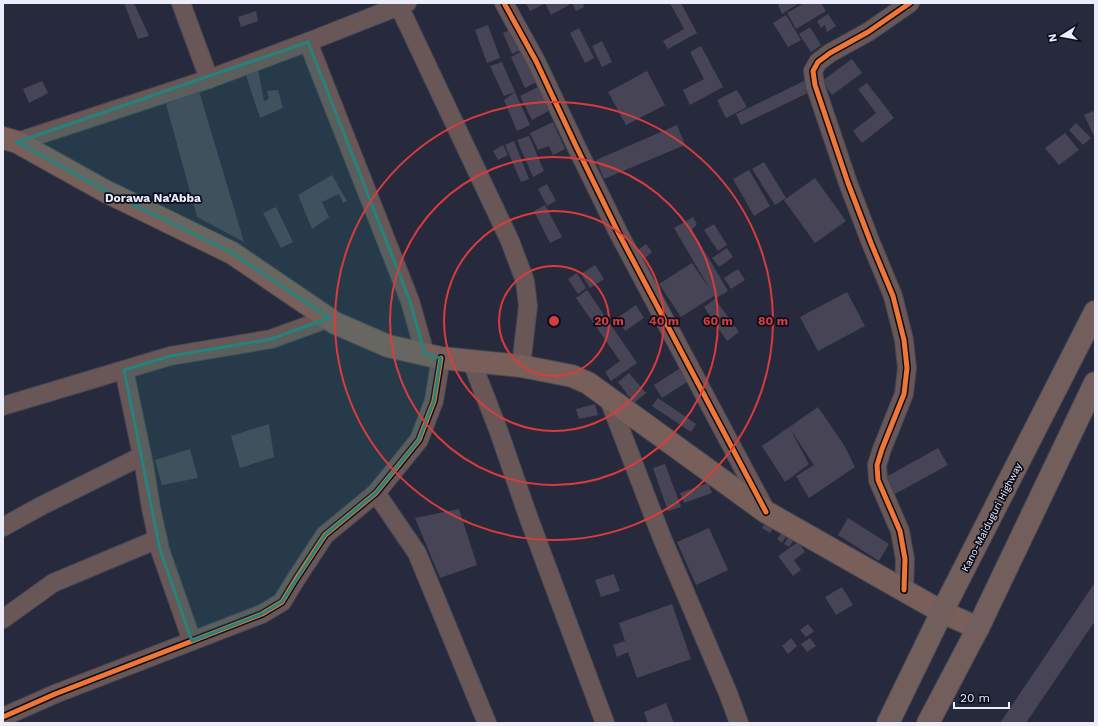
<svg xmlns="http://www.w3.org/2000/svg" width="1098" height="726" font-family="'Work Sans',sans-serif">
<style>
.building{fill:#474555}
.lines{fill:none;stroke-linecap:round;stroke-linejoin:round}
.minor-casing{stroke:#444655;stroke-width:20}
.major-casing{stroke:#444655;stroke-width:24}
.highway-casing{stroke:#444655;stroke-width:24}
.minor{stroke:#685756;stroke-width:18}
.major{stroke:#785f59;stroke-width:22}
.highway{stroke:#725e5b;stroke-width:22}
.cycleway-casing{stroke:#0c0d1c;stroke-width:8}
.cycleway{stroke:#f07635;stroke-width:5}
.marked{fill:#25827c;fill-opacity:0.2;stroke:#25827c;stroke-width:3;stroke-linejoin:round}
.ring{fill:none;stroke:#d83c3d;stroke-width:2}
.labels{text-anchor:middle;stroke-width:3.5;stroke-linejoin:round;paint-order:stroke}
.street-label{font-size:10px;fill:#ebedfb;stroke:#0c0d1c}
.quarter-label{font-size:12px;font-weight:bold;fill:#ebedfb;stroke:#0c0d1c}
.centre{fill:#d83c3d;stroke:#0c0d1c;stroke-width:2}
.ring-label{font-size:12px;text-anchor:middle;font-weight:bold;fill:#d83c3d;stroke:#0c0d1c;stroke-width:3.5;stroke-linejoin:round;paint-order:stroke}
</style>
<rect width="100%" height="100%" fill="#27293c"/>
<!-- building -->
<g class="building">
<polygon points="124,3 134,3 149,36 138,39"/>
<polygon points="526,3 543,3 544,4 530,11"/>
<polygon points="545,3 568,3 569,5 551,15"/>
<polygon points="572,3 583,3 584,7 576,11"/>
<polygon points="670,3 681,3 697,33 668,49 663,41 684,29"/>
<polygon points="781,3 799,3 782,14 778,5"/>
<polygon points="804,3 821,3 826,11 796,29 787,13"/>
<polygon points="256,11 258,21 241,27 238,17"/>
<polygon points="828,14 836,26 827,32 825,25 821,28 817,21"/>
<polygon points="786,15 801,40 788,47 773,23"/>
<polygon points="488,25 500,58 487,63 475,30"/>
<polygon points="810,27 821,45 811,52 799,34"/>
<polygon points="579,28 594,58 585,63 570,33"/>
<polygon points="512,29 521,50 512,54 503,33"/>
<polygon points="602,41 612,62 602,67 592,46"/>
<polygon points="701,46 723,87 690,105 683,90 704,79 690,52"/>
<polygon points="524,50 538,81 525,88 511,57"/>
<polygon points="852,59 862,73 832,95 822,81"/>
<polygon points="502,62 515,92 504,96 490,66"/>
<polygon points="258,69 264,101 269,99 267,91 278,90 283,108 260,118 245,72"/>
<polygon points="647,71 665,105 626,125 608,92"/>
<polygon points="42,81 48,93 29,103 23,89"/>
<polygon points="804,81 810,92 741,125 736,114"/>
<polygon points="867,83 894,118 862,143 853,131 876,113 858,89"/>
<polygon points="540,86 552,109 532,120 520,96"/>
<polygon points="737,90 747,107 726,118 717,100"/>
<polygon points="199,91 244,242 197,217 166,104"/>
<polygon points="515,92 530,125 517,131 504,100"/>
<polygon points="1093,111 1095,115 1095,136 1094,136 1084,115"/>
<polygon points="553,122 565,149 553,155 549,146 538,150 530,133"/>
<polygon points="1076,123 1091,138 1083,145 1069,130"/>
<polygon points="677,125 685,145 604,179 596,160"/>
<polygon points="1065,133 1079,150 1059,165 1045,148"/>
<polygon points="529,136 544,171 533,177 517,140"/>
<polygon points="514,141 529,179 521,182 505,145"/>
<polygon points="503,145 508,155 498,160 493,151"/>
<polygon points="764,162 786,198 775,205 752,169"/>
<polygon points="749,170 770,206 754,216 733,179"/>
<polygon points="332,175 347,201 343,203 339,194 322,202 329,217 312,229 298,195"/>
<polygon points="815,178 846,221 815,243 784,200"/>
<polygon points="547,184 556,201 547,206 538,189"/>
<polygon points="545,205 562,237 550,243 534,211"/>
<polygon points="276,207 293,242 281,248 263,213"/>
<polygon points="693,217 697,224 692,230 728,291 715,299 714,296 681,317 659,284 692,263 711,291 674,228"/>
<polygon points="714,224 727,245 718,251 704,230"/>
<polygon points="646,244 652,252 644,259 638,250"/>
<polygon points="727,248 733,257 719,267 712,258"/>
<polygon points="595,265 604,279 590,288 581,274"/>
<polygon points="738,269 745,280 731,289 724,278"/>
<polygon points="577,273 586,288 578,294 568,279"/>
<polygon points="587,290 637,363 611,381 605,372 620,361 576,298"/>
<polygon points="847,292 865,326 818,351 800,317"/>
<polygon points="715,299 739,332 727,341 704,307"/>
<polygon points="636,305 644,318 625,331 617,318"/>
<polygon points="682,367 690,380 662,398 654,385"/>
<polygon points="629,373 646,393 634,403 618,382"/>
<polygon points="658,398 696,424 691,432 652,406"/>
<polygon points="595,404 598,415 579,419 576,409"/>
<polygon points="818,407 844,445 855,467 809,498 796,476 814,465 790,429 809,464 785,482 762,446"/>
<polygon points="269,424 274,457 240,468 231,436"/>
<polygon points="938,448 948,465 895,494 886,477"/>
<polygon points="190,449 198,478 162,485 155,460"/>
<polygon points="665,464 681,507 668,511 653,468"/>
<polygon points="708,483 712,493 684,503 680,493"/>
<polygon points="459,509 477,565 440,578 415,518"/>
<polygon points="848,518 889,544 879,561 838,535"/>
<polygon points="767,520 775,525 770,533 762,528"/>
<polygon points="709,528 728,570 696,585 677,542"/>
<polygon points="782,532 787,535 782,543 777,539"/>
<polygon points="789,536 794,540 789,547 784,544"/>
<polygon points="798,542 805,552 794,560 801,570 793,576 778,556"/>
<polygon points="614,574 620,591 601,597 595,580"/>
<polygon points="1094,584 1095,585 1095,621 1026,723 1000,723"/>
<polygon points="842,587 853,605 836,615 825,597"/>
<polygon points="672,604 691,659 637,678 628,652 617,657 613,645 625,641 619,623"/>
<polygon points="808,624 814,631 806,637 800,630"/>
<polygon points="791,638 797,646 788,654 782,646"/>
<polygon points="810,638 816,646 807,652 801,644"/>
<polygon points="666,703 674,723 648,723 644,712"/>
</g>
<g class="lines">
<!-- minor casing -->
<g class="minor-casing">
<g id="minor">
<polyline points="181,3 209,79"/>
<polyline points="504,3 536,61 576,146 618,232 766,511"/>
<polyline points="399,6 510,241 525,281 528,306 521,366"/>
<polyline points="308,42 410,301 425,354"/>
<polyline points="17,142 209,79 313,40 407,3"/>
<polyline points="471,360 499,432 528,516 605,723"/>
<polyline points="124,370 144,465 151,508 160,550 192,641"/>
<polyline points="608,397 662,538 728,693 739,723"/>
<polyline points="3,406 170,356 271,339 329,318"/>
<polyline points="376,493 417,553 487,723"/>
<polyline points="3,527 41,506 142,456"/>
<polyline points="904,590 905,559 900,531 878,480 877,465 882,449 904,394 907,368 904,340 893,296 871,243 848,183 815,85 813,71 818,62 830,53 868,32 910,3"/>
<polyline points="3,619 53,583 158,539"/>
<polyline points="3,717 55,694 262,614 282,602 296,579 325,535 376,493 419,440 434,401 441,358"/>
</g>
</g>
<!-- major casing -->
<g class="major-casing">
<polyline id="major" points="3,138 17,142 105,191 232,253 335,323 388,346 441,358 521,366 572,376 588,383 766,512 942,612 978,628"/>
</g>
<!-- highway casing -->
<g class="highway-casing">
<g id="highway">
<polyline points="888,723 942,612 1095,312"/>
<polyline points="928,723 978,628 1095,383"/>
</g>
</g>
<!-- minor -->
<use href="#minor" class="minor"/>
<!-- major -->
<use href="#major" class="major"/>
<!-- highway -->
<use href="#highway" class="highway"/>
<!-- cycleway casing -->
<g class="cycleway-casing">
<g id="cycleway">
<polyline points="504,3 536,61 576,146 618,232 766,512"/>
<polyline points="904,590 905,559 900,531 878,480 877,465 882,449 904,394 907,368 904,340 893,296 871,243 848,183 815,85 813,71 818,62 830,53 868,32 910,3"/>
<polyline points="3,717 55,694 262,614 282,602 296,579 325,535 376,493 419,440 434,401 441,358"/>
</g>
</g>
<!-- cycleway -->
<use href="#cycleway" class="cycleway"/>
</g>
<!-- marked area -->
<path class="marked" d="M308 42 410 301 425 354 441 358 434 401 419 440 376 493 325 535 282 602 262 614 192 641 160 550 124 370 170 356 271 339 329 318 232 253 105 191 17 142Z"/>
<!-- distance rings -->
<g class="ring">
<circle cx="554" cy="321" r="55"/>
<circle cx="554" cy="321" r="110"/>
<circle cx="554" cy="321" r="164"/>
<circle cx="554" cy="321" r="219"/>
</g>
<g class="labels">
<!-- street labels -->
<g class="street-label">
<text transform="translate(991 517) rotate(-63)" y="4">Kano-Maiduguri Highway</text>
</g>
<!-- quarter labels -->
<g class="quarter-label">
<text x="153" y="202">Dorawa Na'Abba</text>
</g>
</g>
<circle cx="554" cy="321" r="6" class="centre"/>
<g class="ring-label">
<text x="609" y="325">20 m</text>
<text x="664" y="325">40 m</text>
<text x="718" y="325">60 m</text>
<text x="773" y="325">80 m</text>
</g>
<!-- border -->
<rect width="1098" height="726" fill="none" stroke="#ebedfb" stroke-width="8"/>
<!-- north arrow -->
<g transform="translate(1062 36) rotate(259)" stroke="#0c0d1c" stroke-width="3" paint-order="stroke">
<path d="M0-3L7 15L0 10L-7 15Z" fill="#ebedfb"/>
<text y="-6" font-size="11" font-weight="bold" text-anchor="middle" fill="#ebedfb">N</text>
</g>
<!-- scale -->
<path d="M954 702v6h55v-6" fill="none" stroke="#ebedfb" stroke-width="2"/>
<text x="960" y="702" font-size="12" fill="#ebedfb" stroke="#0c0d1c" stroke-width="3" paint-order="stroke">20 m</text>
</svg>
